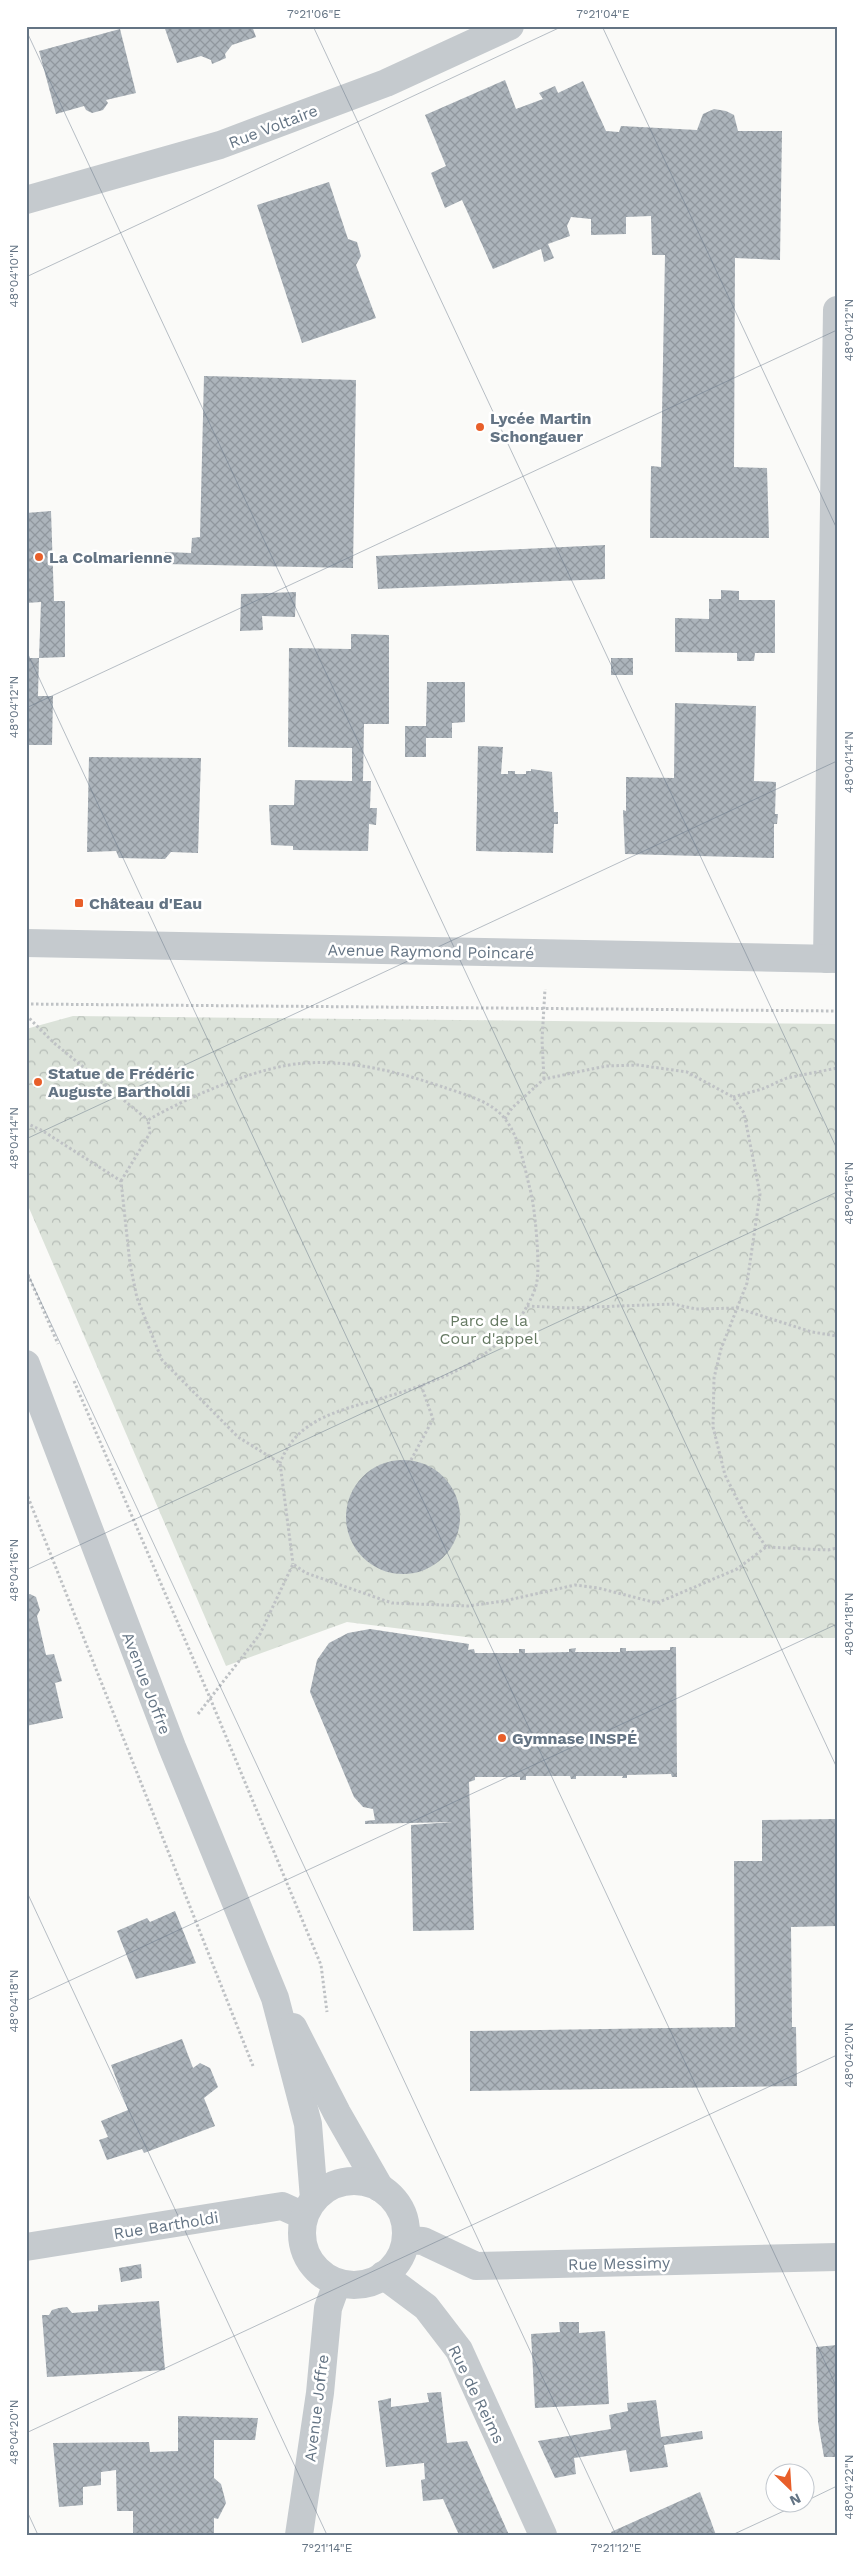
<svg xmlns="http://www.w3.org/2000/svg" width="863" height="2561" font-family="'Work Sans',sans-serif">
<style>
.park{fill:url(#park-crowns)}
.building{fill:url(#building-cross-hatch)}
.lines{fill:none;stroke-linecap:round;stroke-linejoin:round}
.path{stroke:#bfc2c5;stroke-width:3;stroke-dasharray:2.5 2.5;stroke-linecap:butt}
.minor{stroke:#c5cace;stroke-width:28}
.tertiary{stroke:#c5cace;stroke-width:28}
.ticks{fill:none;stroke:#647484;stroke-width:1;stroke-opacity:0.45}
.poi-dot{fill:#e85f2a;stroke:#fff;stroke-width:2}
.labels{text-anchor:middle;stroke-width:5;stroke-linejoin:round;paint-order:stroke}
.street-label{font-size:16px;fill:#647484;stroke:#fff}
.poi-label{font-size:16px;font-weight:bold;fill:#647484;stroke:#fff;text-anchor:start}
.park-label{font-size:16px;fill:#667a63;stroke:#fff}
.neatline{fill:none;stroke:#647484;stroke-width:2}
.ticks-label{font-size:12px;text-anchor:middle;fill:#647484}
</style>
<defs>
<pattern id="park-crowns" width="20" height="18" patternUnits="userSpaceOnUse" patternTransform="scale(1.25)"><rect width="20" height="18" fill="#dbe2d9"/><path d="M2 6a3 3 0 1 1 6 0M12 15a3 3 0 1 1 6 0" fill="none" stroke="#b5bcb6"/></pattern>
<pattern id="building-cross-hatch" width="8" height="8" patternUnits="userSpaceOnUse" patternTransform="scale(1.25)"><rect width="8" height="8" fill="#acb4bb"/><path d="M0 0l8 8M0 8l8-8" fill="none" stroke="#90979e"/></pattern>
</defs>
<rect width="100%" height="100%" fill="#fafaf8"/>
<!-- park -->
<polygon class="park" points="73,1016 837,1024 837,1638 474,1638 347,1622 226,1666 26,1201 26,1029"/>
<!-- building -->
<g class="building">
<polygon points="164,26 252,26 256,37 232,45 225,54 226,58 212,64 211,60 201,56 177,63"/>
<polygon points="120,29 136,93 106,100 108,103 103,110 92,113 86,110 84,106 56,114 39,51"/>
<polygon points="505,80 516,109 543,99 539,93 555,86 558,93 583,81 606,131 619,132 621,126 697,130 703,114 714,109 726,111 734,115 738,131 782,131 780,260 735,258 734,467 767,468 769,538 650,538 651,466 661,467 665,255 652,255 651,216 626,217 626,234 591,235 591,219 571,217 567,226 570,236 548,244 554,258 544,262 541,249 493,269 462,200 445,208 431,173 446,166 425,115"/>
<polygon points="329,182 348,239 357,242 361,256 356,265 376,318 302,343 257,205"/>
<polygon points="204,376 356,380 353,568 165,564 165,552 191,553 192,538 200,537"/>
<polygon points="51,511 54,601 65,601 65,657 39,658 41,602 26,603 26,513"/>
<polygon points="605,545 605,579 378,589 376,556"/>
<polygon points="721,590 739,591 739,600 775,600 775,653 755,653 754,661 737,661 737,653 675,652 675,618 709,619 709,599 721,599"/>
<polygon points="296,592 295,617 262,616 263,630 240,631 241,594"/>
<polygon points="351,634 389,635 389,724 364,724 363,781 371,781 370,808 377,808 376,825 369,824 368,851 293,850 293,846 271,845 269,805 294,805 295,780 352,781 352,748 288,747 289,648 351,649"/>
<polygon points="26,658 39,658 38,696 53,696 52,745 29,745 29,730 26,730"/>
<rect x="611" y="658" width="22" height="17"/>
<polygon points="427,682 465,682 465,722 452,723 452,738 426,738 426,757 405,757 405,726 426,726"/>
<polygon points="675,703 756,706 754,781 776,782 775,814 778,814 777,824 774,824 774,858 625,854 623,810 626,811 626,777 674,778"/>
<polygon points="478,746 503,747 501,774 508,774 508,771 515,771 515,774 526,774 526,771 531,771 531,769 552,772 554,812 558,812 558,824 554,824 553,853 476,851"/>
<polygon points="89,757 201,758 198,853 171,852 165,859 119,858 116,851 87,852"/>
<circle cx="403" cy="1517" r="57"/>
<polygon points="30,1594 36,1597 40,1610 37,1616 46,1655 54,1654 62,1681 55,1683 63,1718 26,1726 26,1595"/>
<polygon points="370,1629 469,1644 468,1650 474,1649 475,1653 519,1653 519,1649 525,1649 525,1653 569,1652 569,1649 576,1648 575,1652 620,1652 620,1648 626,1648 626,1651 670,1650 670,1647 676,1647 677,1777 672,1777 671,1774 627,1775 627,1778 622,1778 623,1776 576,1776 576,1779 571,1779 570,1776 526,1776 526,1780 520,1780 520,1777 475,1777 475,1780 469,1782 474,1930 413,1931 411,1825 453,1822 365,1824 365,1821 375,1820 373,1809 363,1807 354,1797 310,1692 317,1660 329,1643 348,1633"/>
<polygon points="837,1819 837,1926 791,1927 792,2027 796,2027 797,2086 470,2091 470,2031 735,2027 734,1861 762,1861 762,1820"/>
<polygon points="175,1911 196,1963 136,1979 117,1931 147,1918 150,1922"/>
<polygon points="182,2039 193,2068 200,2063 210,2068 218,2087 204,2098 215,2126 144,2153 142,2149 107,2160 99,2140 108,2137 101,2121 128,2110 111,2065"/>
<polygon points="141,2264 142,2278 121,2282 119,2268"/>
<polygon points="159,2301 165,2370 47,2377 42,2315 49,2315 52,2310 59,2308 67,2307 72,2313 98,2311 98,2305"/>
<polygon points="559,2322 579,2322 579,2333 605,2331 609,2404 535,2408 531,2334 560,2332"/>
<polygon points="837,2345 837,2457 824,2457 818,2422 816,2347"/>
<polygon points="441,2392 447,2443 467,2441 509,2535 459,2535 443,2499 423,2501 421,2480 425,2479 424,2463 386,2467 378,2401 391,2398 391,2407 429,2402 427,2393"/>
<polygon points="656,2400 661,2437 702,2431 703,2439 664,2445 668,2467 630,2472 626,2450 574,2458 576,2474 555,2478 538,2441 611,2429 609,2415 628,2411 627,2403"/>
<polygon points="178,2416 258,2418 255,2440 214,2440 214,2478 221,2484 226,2503 218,2519 214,2518 214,2535 133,2535 133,2511 117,2511 116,2470 101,2472 101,2485 83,2487 83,2505 59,2507 53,2443 149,2442 150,2452 178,2451"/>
<polygon points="700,2492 716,2535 612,2535 611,2532"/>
</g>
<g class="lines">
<!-- path -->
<g class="path">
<polyline points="26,1004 837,1011"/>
<polyline points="26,1015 54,1043 148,1120"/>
<polyline points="544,1079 542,1040 545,989"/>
<polyline points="733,1097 762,1089 787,1078 837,1068"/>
<polyline points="505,1119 512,1108 544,1079 606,1066 638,1065 687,1072 733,1097 744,1113 760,1194 747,1283 721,1349 714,1378 713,1427 725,1475 745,1515 766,1547"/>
<polyline points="26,1123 43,1131 121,1181 130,1264 137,1298 162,1360 238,1437 280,1463 293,1564"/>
<path d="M121 1181 150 1133 148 1120C188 1097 259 1066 305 1063 352 1060 399 1072 443 1087 463 1094 492 1101 505 1119 520 1138 524 1166 530 1189 535 1206 540 1264 537 1281 536 1289 531 1299 527 1306 499 1361 434 1383 379 1399 358 1405 326 1413 309 1426 295 1435 286 1448 280 1463"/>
<polyline points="26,1270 58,1344"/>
<polyline points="527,1306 567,1308 673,1304 696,1309 737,1308 812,1332 837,1336"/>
<polyline points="74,1381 210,1698 321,1965 327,2012"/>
<polyline points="411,1460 433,1419 421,1385"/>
<polyline points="26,1492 253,2066"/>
<polyline points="198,1714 260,1634 293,1564 306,1573 392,1603 468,1606 504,1601 575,1585 598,1588 657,1603 737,1569 766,1547 828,1550 837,1548"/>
</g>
<!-- minor -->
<g class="minor">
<polyline points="26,200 220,145 386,83 510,26"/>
<polyline points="827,959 837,310"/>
<polyline points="406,2240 423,2241 476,2266 837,2257"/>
<polyline points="26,2247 282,2206 304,2216"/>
<polyline points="383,2275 426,2307 459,2350 543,2535"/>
</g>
<!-- tertiary -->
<g class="tertiary">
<polyline points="26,943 837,959"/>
<polyline points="26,1364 172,1747 275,1998 308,2124 314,2199"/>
<polyline points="293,2027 337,2113 380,2188"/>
<circle cx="354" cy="2233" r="52"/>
<polyline points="299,2535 320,2393 328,2308 337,2283"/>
</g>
</g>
<!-- ticks -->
<path class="ticks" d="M313 26 837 1149M602 26 837 529M26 30 837 1768M26 277 563 26M26 650 837 2388M26 708 837 330M26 1139 837 761M26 1270 616 2535M26 1570 837 1192M26 1890 327 2535M26 2001 837 1624M26 2433 837 2055M806 2501 837 2486M26 2509 38 2535M732 2535 799 2504"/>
<!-- markers -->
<g class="poi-dot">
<circle cx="480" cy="427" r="5"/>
<circle cx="39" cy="557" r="5"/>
<rect x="74" y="898" width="10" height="10" rx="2.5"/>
<circle cx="38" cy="1082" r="5"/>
<circle cx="502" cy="1738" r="5"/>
</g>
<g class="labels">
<!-- street labels -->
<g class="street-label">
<text transform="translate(273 126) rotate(-21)" y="6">Rue Voltaire</text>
<text transform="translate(431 951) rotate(1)" y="6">Avenue Raymond Poincaré</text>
<text transform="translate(147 1683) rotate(69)" y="6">Avenue Joffre</text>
<text transform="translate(166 2225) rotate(-9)" y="6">Rue Bartholdi</text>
<text transform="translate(619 2263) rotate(-1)" y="6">Rue Messimy</text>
<text transform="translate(477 2394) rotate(64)" y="6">Rue de Reims</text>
<text transform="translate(316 2408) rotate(-83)" y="6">Avenue Joffre</text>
</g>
<!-- poi labels -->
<g class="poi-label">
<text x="490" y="424">Lycée Martin<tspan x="490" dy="18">Schongauer</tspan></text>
<text x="49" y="563">La Colmarienne</text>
<text x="89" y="909">Château d'Eau</text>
<text x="48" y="1079">Statue de Frédéric<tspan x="48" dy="18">Auguste Bartholdi</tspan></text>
<text x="512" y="1744">Gymnase INSPÉ</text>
</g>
<!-- park labels -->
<g class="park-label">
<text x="489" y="1326">Parc de la<tspan x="489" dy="18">Cour d'appel</tspan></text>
</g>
</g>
<!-- border -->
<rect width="863" height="2561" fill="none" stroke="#ffffff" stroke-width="55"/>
<!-- north arrow -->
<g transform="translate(790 2488) rotate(155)"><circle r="24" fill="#ffffff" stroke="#c1c7ce"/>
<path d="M0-4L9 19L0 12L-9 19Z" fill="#e85f2a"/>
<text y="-8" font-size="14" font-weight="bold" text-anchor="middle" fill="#647484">N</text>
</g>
<rect x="28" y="28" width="808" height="2506" class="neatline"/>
<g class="ticks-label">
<text x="314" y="18">7°21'06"E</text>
<text x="603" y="18">7°21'04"E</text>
<text transform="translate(14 276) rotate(-90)" y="4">48°04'10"N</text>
<text transform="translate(849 330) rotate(-90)" y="4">48°04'12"N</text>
<text transform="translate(14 707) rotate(-90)" y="4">48°04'12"N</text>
<text transform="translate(849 762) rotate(-90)" y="4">48°04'14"N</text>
<text transform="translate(14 1138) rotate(-90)" y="4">48°04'14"N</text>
<text transform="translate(849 1193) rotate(-90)" y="4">48°04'16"N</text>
<text transform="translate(14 1570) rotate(-90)" y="4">48°04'16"N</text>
<text transform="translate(849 1624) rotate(-90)" y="4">48°04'18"N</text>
<text transform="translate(14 2001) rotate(-90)" y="4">48°04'18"N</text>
<text transform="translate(849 2055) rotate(-90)" y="4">48°04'20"N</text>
<text transform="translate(14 2432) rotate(-90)" y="4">48°04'20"N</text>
<text transform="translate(849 2487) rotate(-90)" y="4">48°04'22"N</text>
<text x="327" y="2552">7°21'14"E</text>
<text x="616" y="2552">7°21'12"E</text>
</g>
</svg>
